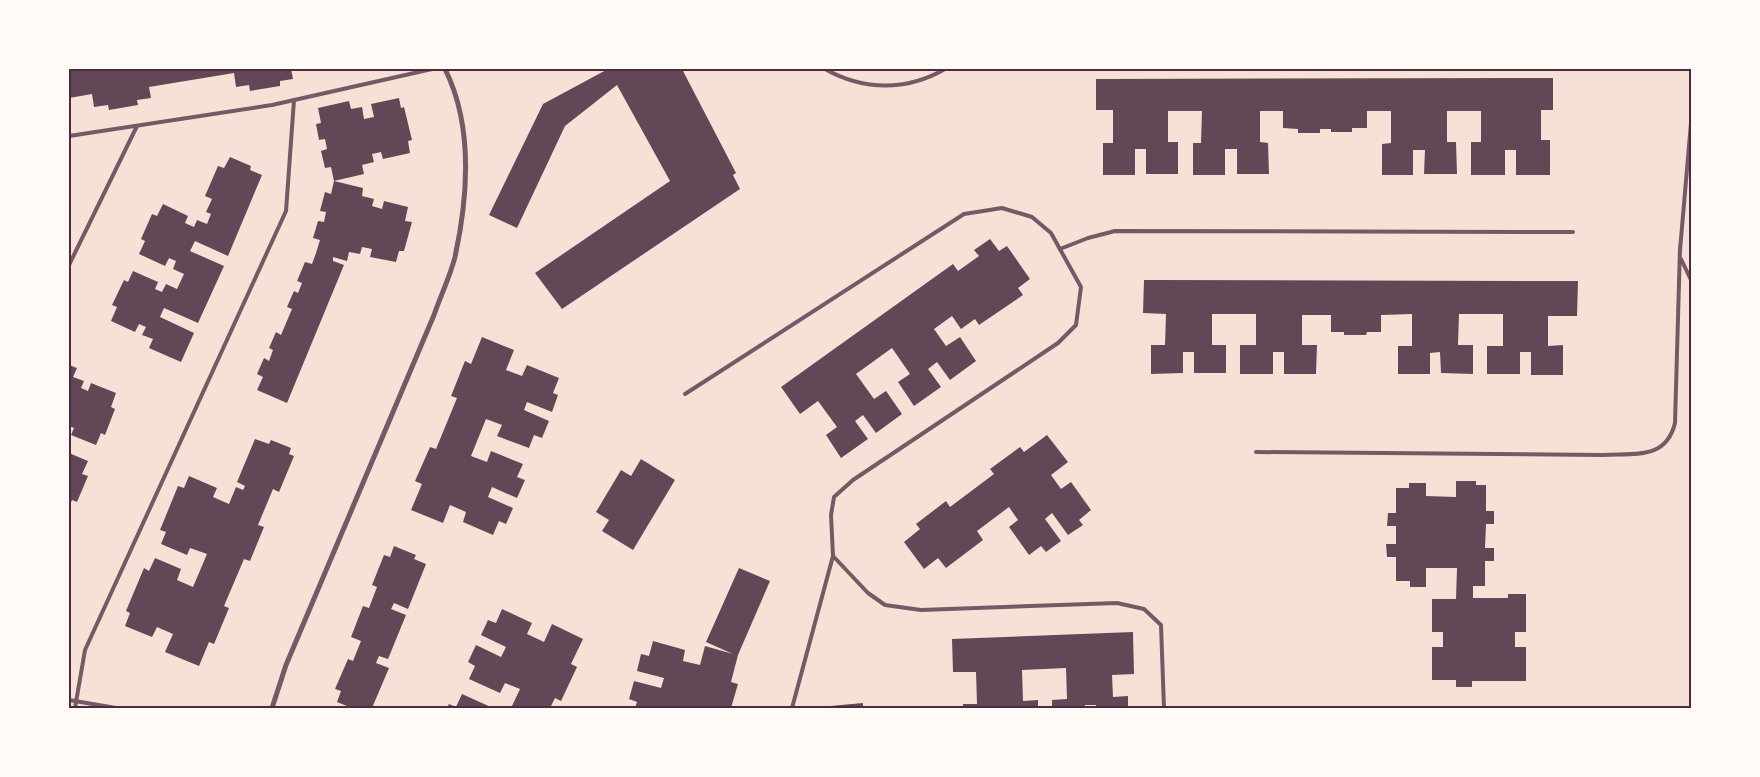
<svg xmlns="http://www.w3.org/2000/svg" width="1760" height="777" font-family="'Titillium Web',sans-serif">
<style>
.building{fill:#644757}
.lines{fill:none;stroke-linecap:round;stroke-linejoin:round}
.service{stroke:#755966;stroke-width:4}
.minor{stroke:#755966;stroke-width:5}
.neatline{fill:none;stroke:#4a2c40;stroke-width:2}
</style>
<rect width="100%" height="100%" fill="#f7e1d7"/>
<!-- building -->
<g class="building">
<polygon points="69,69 291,69 293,79 280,81 280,86 250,91 249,85 236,87 234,73 149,87 151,98 137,100 138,105 109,110 108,105 94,107 92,94 69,98"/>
<polygon points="608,69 682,69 736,173 733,175 740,189 562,309 535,273 670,181 617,85 565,126 517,228 489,215 543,104"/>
<polygon points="1553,78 1553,110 1541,110 1541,140 1550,140 1550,175 1516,175 1516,150 1505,150 1505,175 1471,175 1471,142 1481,142 1481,111 1447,111 1447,142 1456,142 1457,174 1424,174 1425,150 1413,150 1413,175 1382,175 1382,144 1391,143 1391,111 1367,111 1367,128 1352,128 1352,132 1331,132 1331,129 1320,129 1320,133 1298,133 1298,129 1283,128 1283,111 1260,111 1260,142 1268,143 1269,174 1237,174 1237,149 1225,149 1225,175 1193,175 1193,143 1201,143 1202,111 1168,111 1168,142 1178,142 1178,174 1146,174 1146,149 1135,149 1135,175 1103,175 1103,143 1113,143 1113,110 1096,110 1096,79"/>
<polygon points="399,98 401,108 404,107 412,140 408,141 410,153 383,159 381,152 372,154 374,162 362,165 364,174 334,181 363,188 362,196 374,199 372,206 382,209 384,201 408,207 405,221 412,222 404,251 399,251 396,262 370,257 372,249 362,247 360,254 349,252 347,261 333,257 333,261 344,265 287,403 257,390 263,377 257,374 264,358 269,361 273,350 269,348 276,332 281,335 292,309 287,307 294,291 298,293 302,283 297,281 305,262 312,264 316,253 320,240 313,238 318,221 324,222 326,212 320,211 325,192 331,194 334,181 331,167 325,168 321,151 327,149 325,139 319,140 316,124 321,123 318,108 349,101 351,109 362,107 364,119 374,117 371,104"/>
<polygon points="230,157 251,166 250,170 262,175 228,256 195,241 190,251 224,266 198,323 164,308 160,317 194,333 181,362 149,348 153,339 142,335 146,327 139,324 135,332 111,321 117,307 112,305 124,280 128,282 133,271 158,282 155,289 162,292 166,284 177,289 184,274 173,269 176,261 169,258 165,266 139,254 145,241 141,239 152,214 157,216 163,204 188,216 185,223 194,227 197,220 207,224 211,214 206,212 212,199 205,196 218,166 224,168"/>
<polygon points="990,239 999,251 1007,246 1030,279 1018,288 1023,295 979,325 975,319 961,329 952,316 934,329 946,346 960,337 976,361 950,380 937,362 928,369 941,387 914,406 898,382 910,374 892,348 856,374 874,399 886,391 902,414 876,433 863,415 855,421 868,439 841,458 826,435 837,427 818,401 800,414 781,387 953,264 958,271 979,256 974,250"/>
<polygon points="1144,280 1578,281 1577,316 1548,316 1548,346 1563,345 1563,375 1531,375 1531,352 1520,352 1520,374 1487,374 1487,346 1503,346 1503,314 1459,314 1458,345 1473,345 1473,374 1441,373 1440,352 1430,353 1430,374 1398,374 1398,346 1412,346 1412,314 1381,315 1381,332 1367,332 1366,335 1344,335 1344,332 1331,332 1331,315 1302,315 1302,345 1317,345 1316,374 1284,374 1284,352 1273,352 1273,374 1240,374 1240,345 1256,345 1256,314 1212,314 1212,345 1226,345 1226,373 1194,373 1194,352 1183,352 1183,373 1151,374 1151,345 1165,345 1166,314 1143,313"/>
<polygon points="482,337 514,350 506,370 522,376 527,365 559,378 553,393 558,395 552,412 527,402 524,410 549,421 542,438 534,435 529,448 497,436 502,425 486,419 471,456 487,462 491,451 523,464 517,477 525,480 517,498 492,487 488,497 513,508 506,524 499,521 493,535 463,522 466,512 450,505 443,523 411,510 422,484 415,481 430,447 436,449 457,398 451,396 465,361 471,364"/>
<polygon points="69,365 77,368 73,377 84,381 81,388 88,391 91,383 116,393 111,407 115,409 105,435 101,433 96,445 71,435 74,428 69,426"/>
<polygon points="1047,435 1068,462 1051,475 1061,489 1071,482 1091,510 1079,520 1083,525 1068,535 1052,513 1045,519 1061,541 1046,552 1041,546 1029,555 1009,527 1018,520 1009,507 977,531 983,540 946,568 938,558 924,569 904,542 920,529 916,524 946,501 950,507 994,474 990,469 1020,447 1024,452"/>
<polygon points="255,439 269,444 271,440 291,448 289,454 294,456 279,492 273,489 258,525 264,527 250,561 244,559 224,606 229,608 214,644 209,642 199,666 165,652 173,634 157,627 152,637 125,626 130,613 126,611 144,568 149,571 155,558 181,569 177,580 193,587 207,554 190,548 187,555 161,544 166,532 160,530 178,486 184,488 189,476 217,488 213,497 229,504 236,487 243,490 245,486 237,482"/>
<polygon points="69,453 88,461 82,474 88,476 77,502 72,500 69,507"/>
<polygon points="641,459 675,480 633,550 602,531 609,520 596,512 621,470 631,476"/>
<polygon points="1456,481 1476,481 1476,485 1486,485 1486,511 1494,511 1494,524 1486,524 1485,548 1494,548 1494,561 1485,561 1485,586 1473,586 1473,598 1508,598 1508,594 1526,594 1526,632 1515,632 1515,647 1526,647 1526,681 1472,681 1472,687 1456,687 1456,680 1432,680 1432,647 1443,647 1443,632 1432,632 1432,599 1456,599 1457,568 1426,568 1426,587 1410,587 1410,581 1396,581 1396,557 1387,557 1386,544 1396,544 1396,526 1387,526 1388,513 1396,513 1396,488 1409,488 1409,483 1426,483 1426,496 1456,497"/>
<polygon points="394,546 416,555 414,559 426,564 408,609 394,603 391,609 406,615 388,659 379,656 376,663 389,668 372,708 352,708 337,702 341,691 335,689 348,659 353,661 361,641 351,637 363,606 369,608 377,587 372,585 384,555 390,557"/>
<polygon points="739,568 770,581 738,655 731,682 738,684 731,708 635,708 637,702 629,699 634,681 661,688 664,678 637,671 641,654 649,656 653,641 685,650 683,661 700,665 705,646 733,654 706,642"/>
<polygon points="502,609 532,623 527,634 544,642 552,624 583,639 571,664 577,667 561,701 555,698 550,708 511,708 520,689 505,683 500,693 469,679 475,666 468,662 476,645 501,657 506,647 481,635 488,620 496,623"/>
<polygon points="1133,632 1134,674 1112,675 1113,697 1128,696 1128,708 1096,708 1096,705 1085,705 1085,708 1052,708 1052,700 1067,699 1066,668 1022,670 1023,701 1038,700 1038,708 963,708 963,704 977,704 976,672 953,672 952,639"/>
<polygon points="462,694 493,708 447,708 449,704 456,707"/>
<polygon points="863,703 863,708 830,708 830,706"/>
</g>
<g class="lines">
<!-- service -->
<g class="service">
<path d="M825 69C864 91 907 91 945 69"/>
<polyline points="69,136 272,105 432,69"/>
<polyline points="1060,249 1088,238 1115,231 1573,232"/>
<polyline points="1680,250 1691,123"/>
<polyline points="1681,259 1691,280"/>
<polyline points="69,265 137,126"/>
<polyline points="685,394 964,214 1002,208 1032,217 1051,233 1081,287 1076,325 1058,343 853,480 834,497 831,515 833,556 792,708"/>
<path d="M1256 452 1603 455C1635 453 1666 460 1675 423L1680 248"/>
<polyline points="833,556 868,593 885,605 921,610 1117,603 1144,609 1161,625 1164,708"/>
<polyline points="69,700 116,708"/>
<polyline points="75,708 85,650 286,211 294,100"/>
</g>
<!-- minor -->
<path class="minor" d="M272 708 286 665 434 315C440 297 450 277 455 257 468 197 473 125 445 69"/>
</g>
<!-- border -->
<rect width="1760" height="777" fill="none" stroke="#fffaf5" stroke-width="140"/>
<rect x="70" y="70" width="1620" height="637" class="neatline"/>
</svg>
